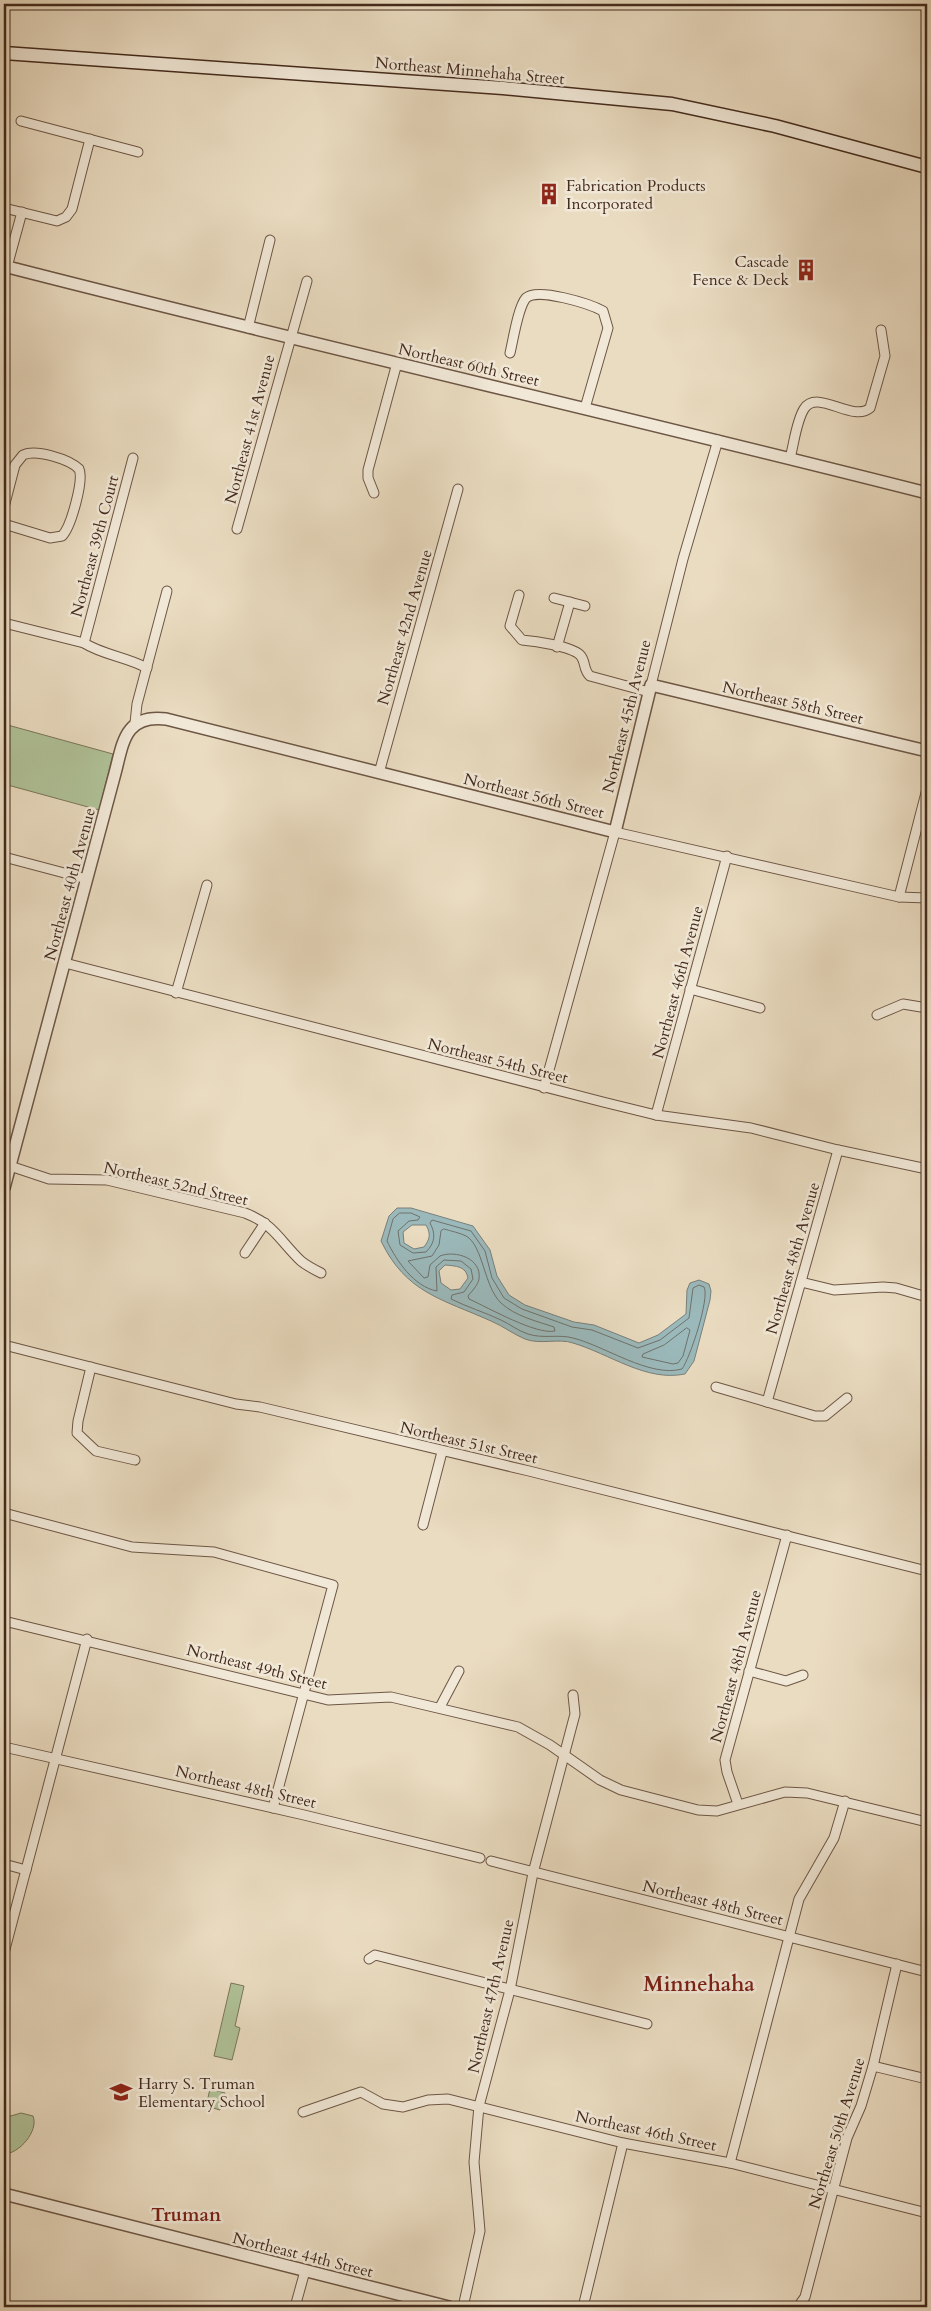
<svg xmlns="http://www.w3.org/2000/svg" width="931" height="2311" font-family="Cardo,serif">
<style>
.green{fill:#b0c298;stroke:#7a765a}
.water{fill:#9bb9bb;stroke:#78807b;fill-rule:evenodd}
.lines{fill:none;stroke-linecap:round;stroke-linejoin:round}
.shore{stroke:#6f726c;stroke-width:1}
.minor-casing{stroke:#6d5645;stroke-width:11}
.tertiary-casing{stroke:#6d5645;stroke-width:14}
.secondary-casing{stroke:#432a1c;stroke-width:15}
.minor{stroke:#f1e8d7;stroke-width:9}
.tertiary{stroke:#f1e8d7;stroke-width:11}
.secondary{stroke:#f1e8d7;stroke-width:12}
.labels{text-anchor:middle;stroke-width:5;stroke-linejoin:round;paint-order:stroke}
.street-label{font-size:16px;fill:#432a1c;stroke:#f1e8d7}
.poi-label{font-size:16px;fill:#432a1c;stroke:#f1e8d7;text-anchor:start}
.quarter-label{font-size:19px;font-weight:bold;fill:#7a1f14;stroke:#f1e8d7}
.district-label{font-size:21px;font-weight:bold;fill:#7a1f14;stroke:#f1e8d7}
</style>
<rect width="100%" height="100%" fill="#eadcc1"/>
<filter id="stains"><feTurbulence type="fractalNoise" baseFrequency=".004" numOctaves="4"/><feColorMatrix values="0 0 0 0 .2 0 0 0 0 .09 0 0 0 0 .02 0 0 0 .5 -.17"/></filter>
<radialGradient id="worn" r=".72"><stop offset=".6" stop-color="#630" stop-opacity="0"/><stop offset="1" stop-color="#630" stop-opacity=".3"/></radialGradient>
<!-- green -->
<g class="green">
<polygon points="4,724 113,754 99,810 4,784"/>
<polygon points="231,1983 244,1986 235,2026 240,2028 232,2060 214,2056"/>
<polygon points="210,2089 225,2093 220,2110 206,2106"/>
<path d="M21 2113 33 2116C39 2131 19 2154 4 2154V2118Z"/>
</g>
<!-- water -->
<path class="water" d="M397 1208H411L473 1226 490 1250 497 1276 509 1295 525 1305 574 1322 594 1325 639 1343 658 1335 686 1314 687 1290 690 1283 699 1280 709 1284 711 1291 710 1300 694 1361 685 1374C646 1382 610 1354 573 1343 559 1338 540 1345 525 1339 513 1334 503 1326 491 1321 442 1299 406 1293 381 1241L389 1216ZM412 1225H426C431 1234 430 1239 424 1247L414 1249 404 1243 403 1232ZM445 1265C456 1266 466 1266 468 1278L460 1289 451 1290 441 1283 439 1271Z"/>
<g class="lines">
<!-- shore -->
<g class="shore">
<path d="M400 1213H411L420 1217 418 1220 409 1221 398 1231 400 1245 413 1253 426 1252C435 1243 436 1234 430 1223L432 1220 471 1231 485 1251 492 1278 504 1298 522 1309 572 1327 592 1330 638 1348 660 1340 689 1318 693 1288 699 1285 704 1287C710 1298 690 1358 682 1369 650 1378 605 1346 573 1338 559 1334 543 1339 528 1334 518 1331 510 1324 501 1320 484 1312 467 1307 451 1299L452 1295 464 1292 473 1279 471 1269 461 1261 444 1260 436 1267 437 1291C414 1287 396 1260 387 1241L393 1219Z"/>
<path d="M444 1229C451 1231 460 1233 466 1236 483 1245 484 1287 501 1303 515 1316 536 1321 554 1327L555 1331C536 1335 489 1308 469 1299L468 1296C472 1291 478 1285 479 1279 482 1258 455 1250 440 1256L430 1265 428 1277 424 1278 408 1261 432 1256 439 1245 441 1231Z"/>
<polygon points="687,1328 690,1330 683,1356 678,1363 673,1364 642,1357 643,1354 664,1345"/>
</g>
<!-- minor casing -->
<g class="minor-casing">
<g id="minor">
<polyline points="21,121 138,152"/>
<polyline points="4,208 57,221 66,217 72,209 90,139"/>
<polyline points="7,267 22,212"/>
<polyline points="248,328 270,240"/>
<path d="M510 353C513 341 518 307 526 298 537 287 590 304 603 311L608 328 585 408"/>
<path d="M790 458C794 444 796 422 804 409 817 388 853 423 870 408L885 356 881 330"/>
<polyline points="374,493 368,478 368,470 397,363"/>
<path d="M4 507 15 465 23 455C36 449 69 459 79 469 84 480 71 527 62 536L50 538 4 524"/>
<polyline points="237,529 307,281"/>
<path d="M519 595 510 626 522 640C534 641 571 646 580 655 586 661 583 670 590 676L649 692"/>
<polyline points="554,598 585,606"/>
<path d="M4 623 84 643C103 655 127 657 147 668"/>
<polyline points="84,643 133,458"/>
<polyline points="557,647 570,602"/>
<polyline points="651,685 683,559 718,440"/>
<polyline points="135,723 137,704 167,591"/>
<polyline points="379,773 458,489"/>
<polyline points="4,857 87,879"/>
<polyline points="899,897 927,789"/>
<polyline points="65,963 603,1102 656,1115 751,1128 838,1150 927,1169"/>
<polyline points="690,989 760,1008"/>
<polyline points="176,993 207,885"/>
<polyline points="877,1015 903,1004 927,1008"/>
<polyline points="544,1088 615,832 899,897 927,898"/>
<polyline points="656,1115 727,856"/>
<path d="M4 1164 49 1179 107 1180 245 1213C274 1224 280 1241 301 1261 307 1266 315 1270 321 1273"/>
<polyline points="245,1253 265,1223"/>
<polyline points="801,1282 834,1290 883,1287 896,1288 927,1297"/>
<polyline points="4,1345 236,1404 260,1407 529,1471 927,1571"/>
<polyline points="91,1367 78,1421 77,1433 96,1451 135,1460"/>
<polyline points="716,1387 815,1416 825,1416 847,1398"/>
<polyline points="767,1402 838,1150"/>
<polyline points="4,1513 132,1547 214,1552 333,1585 273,1808"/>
<polyline points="423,1525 442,1452"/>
<polyline points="4,1621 328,1700 391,1697 518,1727 550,1745 600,1780 621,1790 698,1810 717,1811 785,1792 807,1793 927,1822"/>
<polyline points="749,1671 786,1681 803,1675"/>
<polyline points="440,1707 459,1671"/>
<polyline points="4,1747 304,1815 480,1858"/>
<polyline points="738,1804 727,1772 725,1760 787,1535"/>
<polyline points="491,1861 927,1972"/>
<polyline points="4,1864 26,1870"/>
<polyline points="4,1953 87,1639"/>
<polyline points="369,1959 375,1955 647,2024"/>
<polyline points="873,2066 927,2079"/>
<polyline points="303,2112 361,2092 383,2104 403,2107 428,2100 448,2099 623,2143 730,2163 927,2213"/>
<polyline points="730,2163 799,1899 834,1838 845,1801"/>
<polyline points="295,2307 305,2271"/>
<polyline points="463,2307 480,2231 474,2162 479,2106 510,1990 533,1873 575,1714 573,1695"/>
<polyline points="583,2307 623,2143"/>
<polyline points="798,2307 805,2297 847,2138 861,2106 873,2066 897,1964"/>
</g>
</g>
<!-- tertiary casing -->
<g class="tertiary-casing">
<g id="tertiary">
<path d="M4 266C311 345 620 415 927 493"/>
<path d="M4 1188 114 777C123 745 123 714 166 719L615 832 651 685 927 751"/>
<polyline points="4,2194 449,2307"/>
</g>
</g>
<!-- secondary casing -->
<g class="secondary-casing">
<polyline id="secondary" points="4,53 503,88 672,104 775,126 927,167"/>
</g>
<!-- minor -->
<use href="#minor" class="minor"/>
<!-- tertiary -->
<use href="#tertiary" class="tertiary"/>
<!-- secondary -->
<use href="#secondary" class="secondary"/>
</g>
<!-- icons -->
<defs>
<g id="building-bare" transform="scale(1.725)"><path d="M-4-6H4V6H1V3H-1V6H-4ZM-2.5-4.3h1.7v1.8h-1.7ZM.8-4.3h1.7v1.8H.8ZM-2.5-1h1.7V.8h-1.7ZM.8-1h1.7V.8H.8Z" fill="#8f2418" stroke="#f1e8d7" stroke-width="2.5" paint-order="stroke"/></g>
<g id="school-bare" transform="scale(1.725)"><path d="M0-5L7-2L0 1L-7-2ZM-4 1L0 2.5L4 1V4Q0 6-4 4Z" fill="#8f2418" stroke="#f1e8d7" stroke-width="2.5" paint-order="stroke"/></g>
</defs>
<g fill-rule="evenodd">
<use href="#building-bare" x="549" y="194"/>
<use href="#building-bare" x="806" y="270"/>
<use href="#school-bare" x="121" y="2092"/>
</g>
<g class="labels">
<!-- street labels -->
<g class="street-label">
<text transform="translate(470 70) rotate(5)" y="6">Northeast Minnehaha Street</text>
<text transform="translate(469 364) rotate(13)" y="6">Northeast 60th Street</text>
<text transform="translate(249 429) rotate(-75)" y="6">Northeast 41st Avenue</text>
<text transform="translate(94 546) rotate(-75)" y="6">Northeast 39th Court</text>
<text transform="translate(404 627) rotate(-74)" y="6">Northeast 42nd Avenue</text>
<text transform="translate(793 702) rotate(13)" y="6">Northeast 58th Street</text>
<text transform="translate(626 716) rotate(-76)" y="6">Northeast 45th Avenue</text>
<text transform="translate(534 795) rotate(14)" y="6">Northeast 56th Street</text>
<text transform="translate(69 884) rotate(-75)" y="6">Northeast 40th Avenue</text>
<text transform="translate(677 982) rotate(-75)" y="6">Northeast 46th Avenue</text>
<text transform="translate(498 1060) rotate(14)" y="6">Northeast 54th Street</text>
<text transform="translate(176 1183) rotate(13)" y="6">Northeast 52nd Street</text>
<text transform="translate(792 1258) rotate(-74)" y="6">Northeast 48th Avenue</text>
<text transform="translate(469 1442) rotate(13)" y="6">Northeast 51st Street</text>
<text transform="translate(257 1666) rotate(14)" y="6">Northeast 49th Street</text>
<text transform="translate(735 1666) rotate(-75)" y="6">Northeast 48th Avenue</text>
<text transform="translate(246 1786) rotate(13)" y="6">Northeast 48th Street</text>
<text transform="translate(713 1902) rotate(14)" y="6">Northeast 48th Street</text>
<text transform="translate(490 1996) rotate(-77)" y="6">Northeast 47th Avenue</text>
<text transform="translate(646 2130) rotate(12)" y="6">Northeast 46th Street</text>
<text transform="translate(836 2133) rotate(-73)" y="6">Northeast 50th Avenue</text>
<text transform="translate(303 2254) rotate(14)" y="6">Northeast 44th Street</text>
</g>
<!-- poi labels -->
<g class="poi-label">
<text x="566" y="191">Fabrication Products<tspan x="566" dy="18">Incorporated</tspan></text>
<text x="789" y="267" text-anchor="end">Cascade<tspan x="789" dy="18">Fence &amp; Deck</tspan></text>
<text x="138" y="2089">Harry S. Truman<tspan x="138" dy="18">Elementary School</tspan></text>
</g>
<!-- quarter labels -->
<g class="quarter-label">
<text x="186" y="2221">Truman</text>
</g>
<!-- district labels -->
<g class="district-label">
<text x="699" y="1991">Minnehaha</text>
</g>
</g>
<!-- margin -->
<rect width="931" height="2311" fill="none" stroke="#eadcc1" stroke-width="20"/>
<rect x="5" y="5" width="921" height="2301" fill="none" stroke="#432a1c" stroke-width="2.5"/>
<rect x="10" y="10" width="911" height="2291" fill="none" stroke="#432a1c"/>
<rect width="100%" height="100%" filter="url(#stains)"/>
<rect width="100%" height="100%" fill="url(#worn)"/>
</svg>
